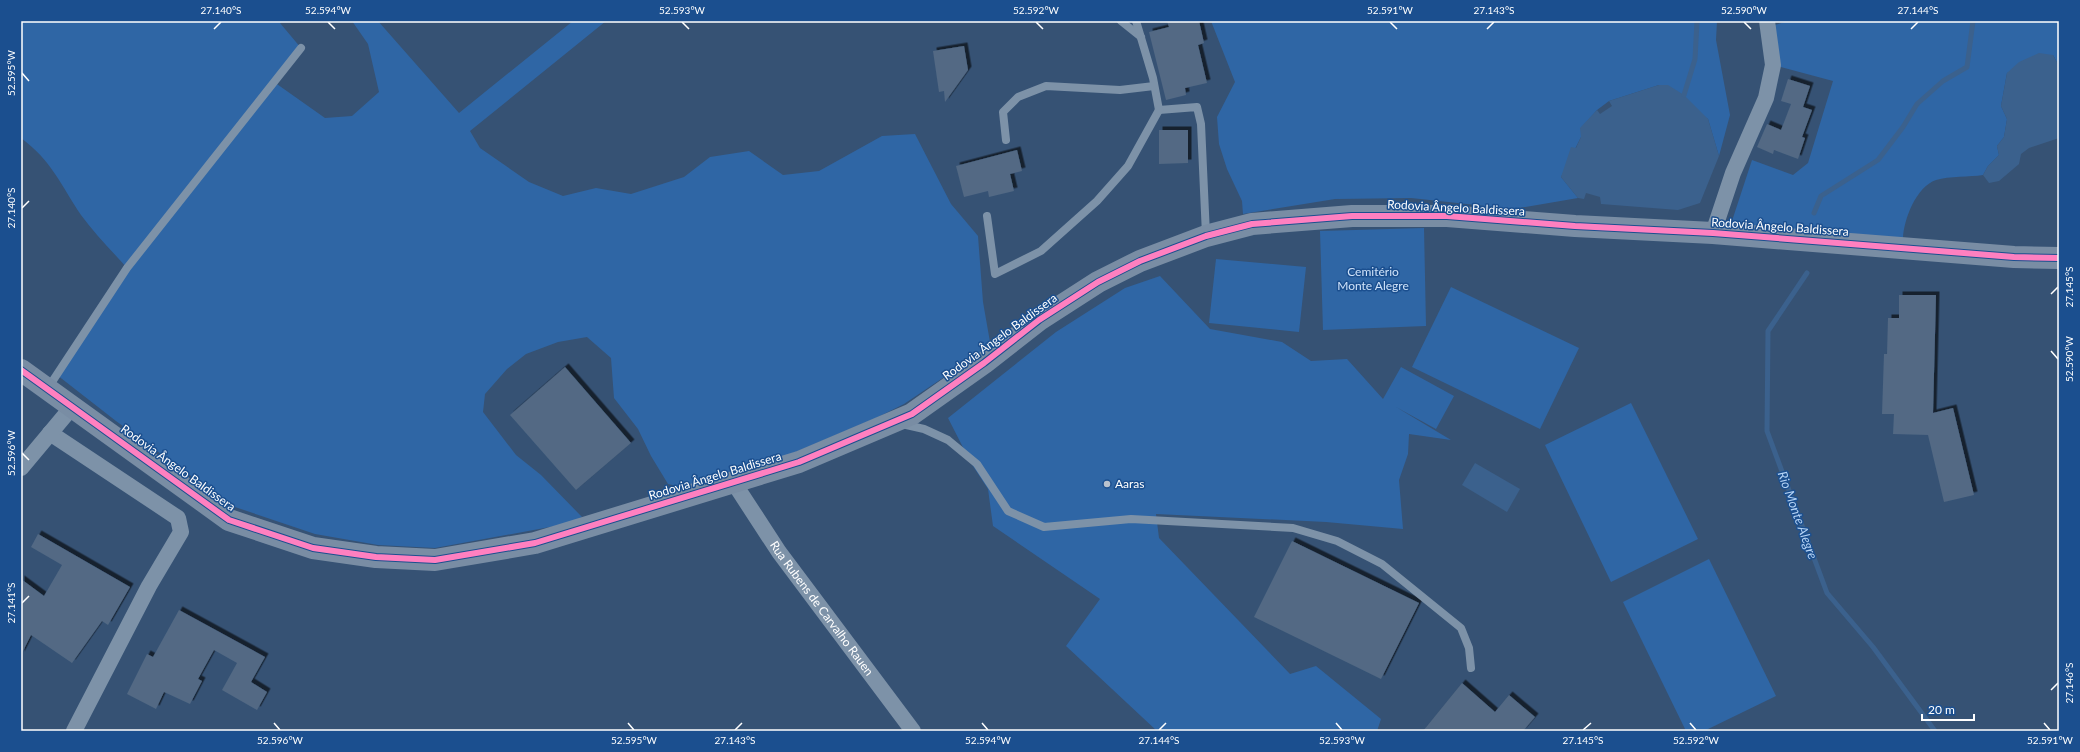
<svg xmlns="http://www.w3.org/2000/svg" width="2080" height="752" font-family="Lato,sans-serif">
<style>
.green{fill:#2f66a5}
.water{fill:#3b618d}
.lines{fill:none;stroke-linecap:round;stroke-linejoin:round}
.stream{stroke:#3b618d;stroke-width:5}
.building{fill:#526984;filter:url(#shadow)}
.lane{stroke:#7d92a8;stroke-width:8}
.street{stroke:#7d92a8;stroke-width:16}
.secondary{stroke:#798da4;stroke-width:22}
.cycleway-casing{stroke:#1b4f8f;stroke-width:8}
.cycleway{stroke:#ff80c0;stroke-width:6}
.ticks{fill:none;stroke:#fff;stroke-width:1.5}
.poi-dot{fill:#b9c2ce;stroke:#1b4f8f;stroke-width:1.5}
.labels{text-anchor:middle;stroke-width:3;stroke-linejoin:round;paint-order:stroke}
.street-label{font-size:12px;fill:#fff;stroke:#1b4f8f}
.park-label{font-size:12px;fill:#cfe3fa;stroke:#1b4f8f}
.poi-label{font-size:12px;fill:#fff;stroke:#1b4f8f;text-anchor:start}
.water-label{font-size:13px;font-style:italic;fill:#b5d3f5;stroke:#1b4f8f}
.neatline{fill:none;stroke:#fff;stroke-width:1.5}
.ticks-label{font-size:10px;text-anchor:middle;fill:#fff}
</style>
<defs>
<filter id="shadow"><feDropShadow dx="3.5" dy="-3.5" stdDeviation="0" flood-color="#0009"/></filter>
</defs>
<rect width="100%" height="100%" fill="#365274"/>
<!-- green -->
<g class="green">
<path d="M21 21H282L280 23 301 48 274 82 325 118 352 116 379 92 368 44 352 21H378L459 113 573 21H606L470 131 480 148 529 182 563 196 596 188 631 194 684 177 710 157 749 151 783 175 819 171 882 136 915 134 951 204 978 236 983 302 990 342 980 353 904 404 876 418 779 459 681 487 668 484 651 456 638 429 614 398 611 358 587 337 558 342 526 354 507 369 485 394 483 412 516 455 541 475 582 517 566 524 435 548 378 545 315 534 232 506 116 421 57 375 127 268C112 251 94 233 81 215 61 185 51 160 21 138Z"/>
<polygon points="1211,21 1717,21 1716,40 1730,115 1719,156 1708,119 1659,85 1609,101 1597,110 1581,128 1581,137 1561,177 1578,198 1513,209 1411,198 1335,199 1243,214 1242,201 1227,169 1219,144 1217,117 1235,82"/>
<path d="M1788 21H2059V66L2053 55 2007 73 2001 106 2007 119 2004 137 1997 146 1999 155 1988 166 1983 175C1970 177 1949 176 1936 180 1916 187 1904 219 1903 238L1731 224 1752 160 1793 175 1808 163 1833 81 1773 65 1768 27Z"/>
<polygon points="1424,228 1426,326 1323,330 1320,231"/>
<polygon points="1216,259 1306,267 1299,332 1209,323"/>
<polygon points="1160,276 1210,329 1282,342 1311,361 1347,359 1383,399 1401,367 1454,396 1436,429 1396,407 1451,440 1409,434 1408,454 1399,480 1403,529 1326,522 1156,514 1159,538 1290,674 1316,666 1381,719 1377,731 1157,731 1066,646 1100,599 993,526 988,489 971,463 948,418 1056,332 1125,288"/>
<polygon points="1451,287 1579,348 1540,429 1412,367"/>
<polygon points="1631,403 1698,539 1611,582 1545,445"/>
<polygon points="1709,559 1776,696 1704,731 1686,731 1623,602"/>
</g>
<!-- water -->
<g class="water">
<polygon points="2039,53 2053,55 2059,66 2059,138 2029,148 2021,154 2019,164 1999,181 1989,183 1983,175 1988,166 1999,155 1997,146 2004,137 2007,119 2001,106 2007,73 2019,62"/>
<polygon points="1659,85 1668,85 1684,95 1708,119 1719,156 1700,203 1678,210 1601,204 1600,197 1586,193 1584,199 1578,198 1561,177 1571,147 1576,148 1581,137 1580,128 1597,110 1600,114 1612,106 1609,101"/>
<polygon points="1475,463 1520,489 1507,512 1462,485"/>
</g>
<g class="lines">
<!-- stream -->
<g class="stream">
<polyline points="1684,95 1695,59 1697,21"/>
<polyline points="1814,213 1821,196 1878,160 1903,127 1917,104 1943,81 1967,67 1973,21"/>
<polyline points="1807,273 1768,331 1767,431 1827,593 1873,647 1935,731"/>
</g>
</g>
<!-- building -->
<g class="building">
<polygon points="1167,21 1199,21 1204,43 1198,45 1207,83 1185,88 1186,95 1166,100 1149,32 1169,27"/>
<polygon points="964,46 968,70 945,102 944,91 939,92 933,51"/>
<polygon points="1788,79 1810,86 1803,107 1812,110 1802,137 1805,138 1798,159 1774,150 1773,154 1757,147 1767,124 1781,130 1791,104 1781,101"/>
<polygon points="1159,130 1188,130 1188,163 1159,164"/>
<polygon points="1017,150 1022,171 1010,174 1014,191 989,197 988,191 964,197 956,166"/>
<polygon points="1899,295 1936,295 1933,413 1953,408 1974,495 1944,502 1928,435 1893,434 1894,414 1882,414 1884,354 1887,354 1888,318 1899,318"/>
<polygon points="565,367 631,443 576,490 510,415"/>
<polygon points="38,534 130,587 108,625 102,621 72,663 31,635 21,655 21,579 44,596 62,565 31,547"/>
<polygon points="1292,541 1419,603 1381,679 1254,617"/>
<polygon points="179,610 265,657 251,682 267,692 257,710 222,690 237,663 214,650 198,679 202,681 190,704 164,692 156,709 127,694 147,654 153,657"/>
<polygon points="1462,683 1495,712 1509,695 1535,717 1523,731 1423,731"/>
</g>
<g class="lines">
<!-- lane -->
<g class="lane">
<polyline points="1121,21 1141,37"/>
<polyline points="1136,21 1153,78 1159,110 1197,107 1201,124 1206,235"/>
<polyline points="1006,140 1003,112 1018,97 1046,86 1120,90 1154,86"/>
<polyline points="987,216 995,274 1041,251 1097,201 1128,166 1159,110"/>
<polyline points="48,388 127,268 301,48"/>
<polyline points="902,424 924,429 948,440 977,464 1008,511 1044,527 1131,519 1293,528 1337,541 1382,564 1461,628 1469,648 1471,668"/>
</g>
<!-- street -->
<g class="street">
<polyline points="1713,233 1733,173 1766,98 1773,65 1767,21"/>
<polyline points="50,433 178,518 181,532 149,586 74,731"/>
<polyline points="21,468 72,407"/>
<path id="s1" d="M734 483 779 552 913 731"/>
</g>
<!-- secondary -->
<polyline class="secondary" points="21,370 229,520 313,548 376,557 435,560 535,543 799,462 912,414 984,363 1039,320 1098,282 1140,261 1206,236 1252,224 1352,216 1447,216 1575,226 1713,233 2014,257 2059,258"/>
<!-- cycleway casing -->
<g class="cycleway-casing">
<polyline id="cycleway" points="21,370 229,520 313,548 376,557 435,560 535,543 799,462 912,414 984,363 1039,320 1098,282 1140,261 1206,236 1252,224 1352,216 1447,216 1575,226 1713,233 2014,257 2059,258"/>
</g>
<!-- cycleway -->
<use href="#cycleway" class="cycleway"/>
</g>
<!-- ticks -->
<path class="ticks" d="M328 22 335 29M682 22 689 29M1036 22 1043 29M1390 22 1397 29M1744 22 1751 29M214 29 221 22M1487 29 1494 22M1911 29 1918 22M22 73 29 81M22 208 29 201M2051 294 2058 287M2051 351 2058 359M22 453 29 460M22 603 29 596M2051 690 2058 683M274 723 280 730M628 723 634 730M982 723 988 730M1336 723 1342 730M1690 723 1696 730M2044 723 2050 730M735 730 742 723M1159 730 1166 723M1583 730 1591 723"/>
<!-- markers -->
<circle class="poi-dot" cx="1107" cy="484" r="4"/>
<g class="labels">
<!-- street labels -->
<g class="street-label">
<text transform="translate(1456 208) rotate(3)" y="4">Rodovia Ângelo Baldissera</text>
<text transform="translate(1780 227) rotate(4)" y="4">Rodovia Ângelo Baldissera</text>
<text transform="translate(1000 337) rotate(-36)" y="4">Rodovia Ângelo Baldissera</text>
<text transform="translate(178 468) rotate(36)" y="4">Rodovia Ângelo Baldissera</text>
<text transform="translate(715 476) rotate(-17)" y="4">Rodovia Ângelo Baldissera</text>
<text dy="4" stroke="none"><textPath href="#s1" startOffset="153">Rua Rubens de Carvalho Rauen</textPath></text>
</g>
<!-- park labels -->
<g class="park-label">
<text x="1373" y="276">Cemitério<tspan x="1373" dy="14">Monte Alegre</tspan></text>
</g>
<!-- poi labels -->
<g class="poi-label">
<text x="1115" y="488">Aaras</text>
</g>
<!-- water labels -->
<g class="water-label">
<text transform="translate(1798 515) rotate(70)" y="5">Rio Monte Alegre</text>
</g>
</g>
<!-- border -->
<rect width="2080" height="752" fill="none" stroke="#1b4f8f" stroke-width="44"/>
<!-- scale -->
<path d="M1922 714v6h52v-6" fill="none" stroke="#ffffff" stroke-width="2"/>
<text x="1928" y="714" font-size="12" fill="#ffffff" stroke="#1b4f8f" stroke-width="3" paint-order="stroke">20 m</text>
<rect x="22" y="22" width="2036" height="708" class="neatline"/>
<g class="ticks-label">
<text x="221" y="14">27.140°S</text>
<text x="328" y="14">52.594°W</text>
<text x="682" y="14">52.593°W</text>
<text x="1036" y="14">52.592°W</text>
<text x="1390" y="14">52.591°W</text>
<text x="1494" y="14">27.143°S</text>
<text x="1744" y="14">52.590°W</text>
<text x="1918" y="14">27.144°S</text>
<text transform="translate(11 73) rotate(-90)" y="4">52.595°W</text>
<text transform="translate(11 208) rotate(-90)" y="4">27.140°S</text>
<text transform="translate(2069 287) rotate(-90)" y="4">27.145°S</text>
<text transform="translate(2069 359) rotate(-90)" y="4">52.590°W</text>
<text transform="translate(11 453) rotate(-90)" y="4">52.596°W</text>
<text transform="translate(11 603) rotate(-90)" y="4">27.141°S</text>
<text transform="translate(2069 683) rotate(-90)" y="4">27.146°S</text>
<text x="280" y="744">52.596°W</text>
<text x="634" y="744">52.595°W</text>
<text x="735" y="744">27.143°S</text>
<text x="988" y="744">52.594°W</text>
<text x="1159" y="744">27.144°S</text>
<text x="1342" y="744">52.593°W</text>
<text x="1583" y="744">27.145°S</text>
<text x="1696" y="744">52.592°W</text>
<text x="2050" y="744">52.591°W</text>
</g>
</svg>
